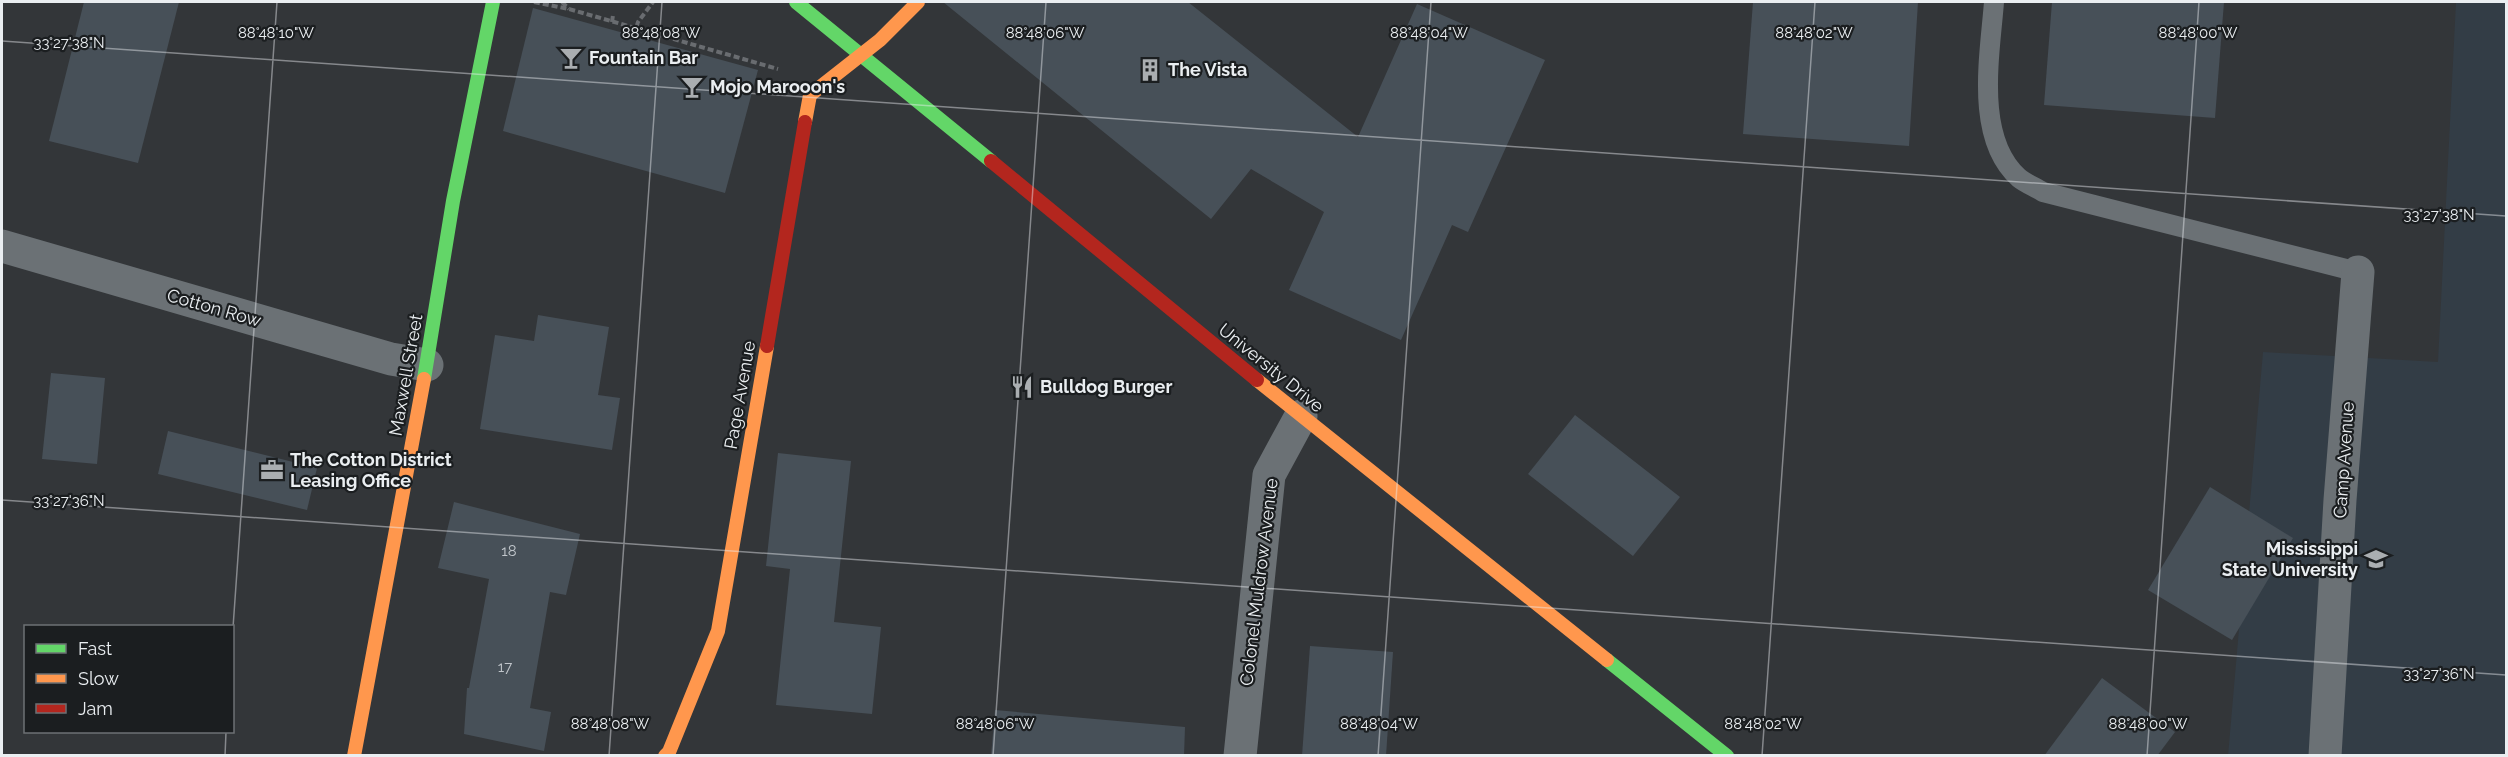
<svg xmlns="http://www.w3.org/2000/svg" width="2508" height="757" font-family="Raleway,sans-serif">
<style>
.built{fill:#333d46}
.building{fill:#475058}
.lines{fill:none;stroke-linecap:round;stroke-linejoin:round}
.path{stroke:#696c70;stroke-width:4;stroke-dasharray:6 3;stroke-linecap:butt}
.lane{stroke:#6b7175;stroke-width:20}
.street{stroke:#6b7175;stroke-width:33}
.fast{stroke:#63d668;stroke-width:14}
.slow{stroke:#ff974d;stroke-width:14}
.jam{stroke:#b3261e;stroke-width:14}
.ticks{fill:none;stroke:#eaeef1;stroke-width:1.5;stroke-opacity:0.45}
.labels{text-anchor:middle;stroke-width:4.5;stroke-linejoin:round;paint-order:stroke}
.number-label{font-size:15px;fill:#c1c6cb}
.poi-label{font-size:18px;font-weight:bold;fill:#eaeef1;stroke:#1b1e20;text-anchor:start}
.street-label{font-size:18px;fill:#eaeef1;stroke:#1b1e20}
.ticks-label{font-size:15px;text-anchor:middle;fill:#eaeef1;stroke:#1b1e20;stroke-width:4.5;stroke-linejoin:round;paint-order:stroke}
</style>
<rect width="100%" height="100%" fill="#333639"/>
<!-- built -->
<polygon class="built" points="2456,2 2506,2 2506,755 2228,756 2263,352 2438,362"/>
<!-- building -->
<g class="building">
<polygon points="84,2 179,2 138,163 49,141"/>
<polygon points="943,2 1188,2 1358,137 1417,4 1545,60 1468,232 1452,225 1401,340 1289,290 1324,212 1251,169 1211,219"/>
<polygon points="1753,2 1918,2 1909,146 1743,134"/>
<polygon points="2052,2 2224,2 2215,118 2044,105"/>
<polygon points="533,8 758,70 725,193 503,131"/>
<polygon points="538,315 609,327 598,395 620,398 612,450 480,429 495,335 534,341"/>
<polygon points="51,373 105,378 97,464 42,459"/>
<polygon points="1575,415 1680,497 1633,556 1528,474"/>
<polygon points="168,431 317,468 307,510 158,474"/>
<polygon points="778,453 851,461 834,622 881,627 872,714 776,705 790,569 766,566"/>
<polygon points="2210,487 2293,538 2232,640 2148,590"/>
<polygon points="454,502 580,534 566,595 550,592 530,708 551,712 544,751 464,734 467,688 469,688 489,579 438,568"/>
<polygon points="1310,646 1393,652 1386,756 1302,756"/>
<polygon points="2102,678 2175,732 2157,756 2044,756"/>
<polygon points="995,710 1185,727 1184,756 991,756"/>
</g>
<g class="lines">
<!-- path -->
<g class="path">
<polyline points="534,2 569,9 778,69"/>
<polyline points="562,2 569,9"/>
<polyline points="612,22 613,15"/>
<polyline points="634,35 638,22 653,2"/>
</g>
<!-- lane -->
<path class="lane" d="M1994 2C1990 55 1974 138 2019 178 2025 183 2035 187 2043 192L2358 272"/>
<!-- street -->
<g class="street">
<polyline points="2,246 391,359 427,365"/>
<polyline points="1240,756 1269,475 1301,416"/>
<polyline points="2325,756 2340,500 2358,272"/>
</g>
<!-- fast -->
<g class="fast">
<polyline points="796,2 991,161"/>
<polyline points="424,379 453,201 493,2"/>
<polyline points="1607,660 1727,756"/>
</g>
<!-- slow -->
<g class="slow">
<polyline points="805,122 810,95 880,40 918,2"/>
<polyline points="1257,380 1607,660"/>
<polyline points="354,756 424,379"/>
<polyline points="665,756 669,752 718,631 767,346"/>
</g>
<!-- jam -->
<g class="jam">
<polyline points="991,161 1257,380"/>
<polyline points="767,346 805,122"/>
</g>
</g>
<!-- ticks -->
<path class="ticks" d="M2 41 2506 216M2 500 2506 675M232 642 277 2M225 756 226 732M609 756 662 2M993 756 1046 2M1378 756 1431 2M1762 756 1815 2M2147 756 2199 2"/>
<!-- icons -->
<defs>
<g id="bar-bare" transform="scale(1.8)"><path d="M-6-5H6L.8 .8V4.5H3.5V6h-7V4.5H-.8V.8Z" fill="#aaaeb1" stroke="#1b1e20" stroke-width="2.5" paint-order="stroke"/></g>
<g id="building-bare" transform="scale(1.8)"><path d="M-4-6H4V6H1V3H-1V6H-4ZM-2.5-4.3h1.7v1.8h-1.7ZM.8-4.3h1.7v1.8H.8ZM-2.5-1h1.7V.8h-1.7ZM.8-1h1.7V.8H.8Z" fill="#aaaeb1" stroke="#1b1e20" stroke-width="2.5" paint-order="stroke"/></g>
<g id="restaurant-bare" transform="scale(1.8)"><path d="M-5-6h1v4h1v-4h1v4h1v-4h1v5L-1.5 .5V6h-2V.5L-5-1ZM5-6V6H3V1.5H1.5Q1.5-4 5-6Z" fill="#aaaeb1" stroke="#1b1e20" stroke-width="2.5" paint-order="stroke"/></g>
<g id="office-bare" transform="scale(1.8)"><path d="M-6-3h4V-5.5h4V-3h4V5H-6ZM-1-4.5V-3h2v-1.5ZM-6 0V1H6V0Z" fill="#aaaeb1" stroke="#1b1e20" stroke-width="2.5" paint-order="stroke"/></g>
<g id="university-bare" transform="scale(1.8)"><path d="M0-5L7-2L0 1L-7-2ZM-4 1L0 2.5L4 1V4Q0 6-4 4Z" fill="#aaaeb1" stroke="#1b1e20" stroke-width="2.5" paint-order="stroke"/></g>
</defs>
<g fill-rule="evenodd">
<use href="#bar-bare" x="571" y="58"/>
<use href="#building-bare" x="1150" y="70"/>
<use href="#bar-bare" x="692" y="87"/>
<use href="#restaurant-bare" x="1022" y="387"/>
<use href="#office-bare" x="272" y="470"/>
<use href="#university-bare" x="2376" y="559"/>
</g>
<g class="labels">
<!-- number labels -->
<g class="number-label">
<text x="509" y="556">18</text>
<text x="505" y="672">17</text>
</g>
<!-- poi labels -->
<g class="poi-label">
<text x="589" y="64">Fountain Bar</text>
<text x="1168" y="76">The Vista</text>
<text x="710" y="93">Mojo Marooon's</text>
<text x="1040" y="393">Bulldog Burger</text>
<text x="290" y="466">The Cotton District<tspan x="290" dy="21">Leasing Office</tspan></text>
<text x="2358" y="555" text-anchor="end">Mississippi<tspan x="2358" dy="21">State University</tspan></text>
</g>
<!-- street labels -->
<g class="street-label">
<text transform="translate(214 308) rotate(16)" y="6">Cotton Row</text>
<text transform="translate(1271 368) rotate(39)" y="6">University Drive</text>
<text transform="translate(406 375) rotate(-80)" y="6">Maxwell Street</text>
<text transform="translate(740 395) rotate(-80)" y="6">Page Avenue</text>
<text transform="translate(2344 460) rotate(-86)" y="6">Camp Avenue</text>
<text transform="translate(1259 582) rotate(-83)" y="6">Colonel Muldrow Avenue</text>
</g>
</g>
<g class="ticks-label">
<text x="276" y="38">88°48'10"W</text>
<text x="661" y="38">88°48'08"W</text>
<text x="1045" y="38">88°48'06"W</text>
<text x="1429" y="38">88°48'04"W</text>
<text x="1814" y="38">88°48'02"W</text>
<text x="2198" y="38">88°48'00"W</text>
<text x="69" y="48">33°27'38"N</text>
<text x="2439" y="220">33°27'38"N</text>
<text x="69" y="506">33°27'36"N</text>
<text x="2439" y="679">33°27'36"N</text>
<text x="610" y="729">88°48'08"W</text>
<text x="995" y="729">88°48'06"W</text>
<text x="1379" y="729">88°48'04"W</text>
<text x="1763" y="729">88°48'02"W</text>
<text x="2148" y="729">88°48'00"W</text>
</g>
<!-- border -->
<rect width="2508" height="757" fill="none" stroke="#eaeef1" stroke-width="6"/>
<!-- legend -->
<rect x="24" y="625" width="210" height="108" fill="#1b1e20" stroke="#6e7174" stroke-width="1.5"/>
<rect x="36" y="644" width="30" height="9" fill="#63d668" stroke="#6e7174" stroke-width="1.5"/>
<text x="78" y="655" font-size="18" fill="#eaeef1">Fast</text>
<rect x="36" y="674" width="30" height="9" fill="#ff974d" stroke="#6e7174" stroke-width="1.5"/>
<text x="78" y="685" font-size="18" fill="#eaeef1">Slow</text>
<rect x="36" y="704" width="30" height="9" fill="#b3261e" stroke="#6e7174" stroke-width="1.5"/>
<text x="78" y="715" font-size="18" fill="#eaeef1">Jam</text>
</svg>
